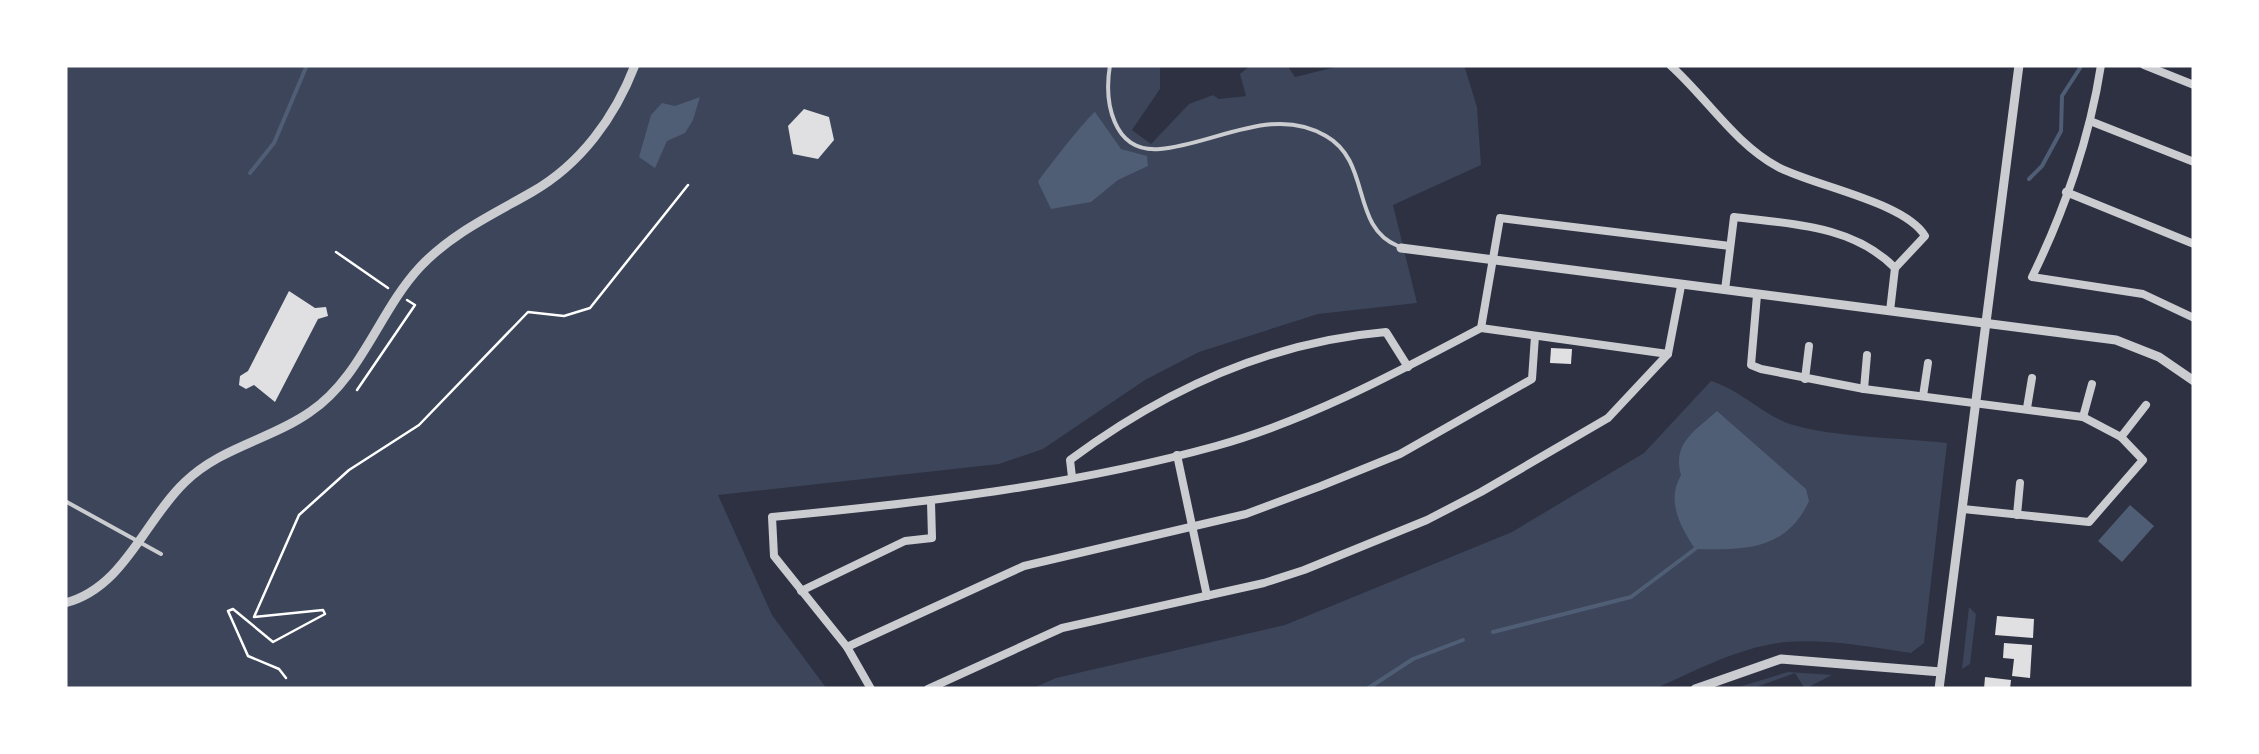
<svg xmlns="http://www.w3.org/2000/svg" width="2259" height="754" font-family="'Noto Sans',sans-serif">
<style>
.green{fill:#3c4559}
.water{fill:#4f5d75}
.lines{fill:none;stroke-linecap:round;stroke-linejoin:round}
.stream{stroke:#4f5d75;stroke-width:4}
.building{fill:#e0e0e3}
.path{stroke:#fff;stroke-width:2.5}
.service{stroke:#caccd0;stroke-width:4}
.minor{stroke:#caccd0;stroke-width:8}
.tertiary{stroke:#caccd0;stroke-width:9}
</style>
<rect width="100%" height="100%" fill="#2d3142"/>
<!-- green -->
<g class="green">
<polygon points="65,65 1160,65 1160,89 1132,130 1151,144 1189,104 1213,95 1219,99 1246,96 1240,74 1251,65 1287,65 1295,77 1344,65 1464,65 1477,107 1481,165 1393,205 1417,303 1318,314 1199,352 1145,380 1043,449 999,464 718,495 772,615 827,689 65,689"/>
<path d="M1711 381C1741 390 1762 415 1793 425 1834 437 1902 438 1947 443L1924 643 1911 653C1870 647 1828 639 1786 642 1741 646 1695 671 1654 689H1031L1056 678 1285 625 1512 532 1644 453Z"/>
<polygon points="1969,607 1976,614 1970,664 1962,669"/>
<polygon points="1788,672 1832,675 1805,689 1795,673 1751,689 1732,689"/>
</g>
<!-- water -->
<g class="water">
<polygon points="700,97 693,120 685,133 667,141 655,168 639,157 651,115 662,103 675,106"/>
<path d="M1095 112 1121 149 1147 156 1148 166 1118 180 1091 202 1051 209 1038 182C1044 172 1090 114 1095 112Z"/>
<path d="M1717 411 1806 489 1809 501C1786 551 1744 550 1695 549 1680 526 1666 501 1681 475 1672 443 1695 431 1717 411Z"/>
<polygon points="2130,505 2154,526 2122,562 2098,541"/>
</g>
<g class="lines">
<!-- stream -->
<g class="stream">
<polyline points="250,173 274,143 307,65"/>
<polyline points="2029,179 2042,166 2061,131 2062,96 2082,65"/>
<polyline points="1493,632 1631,597 1695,549"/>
<polyline points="1367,689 1413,659 1463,640"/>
</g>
</g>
<!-- building -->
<g class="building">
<polygon points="804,109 829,117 834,140 818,159 793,154 788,126"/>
<polygon points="289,291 315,308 326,307 328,316 318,319 275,402 254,385 246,389 239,385 240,376 248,371"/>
<polygon points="1551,348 1572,349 1571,364 1550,363"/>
<polygon points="1997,616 2034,619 2033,638 1995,635"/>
<polygon points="2004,643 2032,645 2030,678 2012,676 2014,659 2003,658"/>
<polygon points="1985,677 2011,680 2010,689 1984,689"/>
</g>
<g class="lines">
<!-- path -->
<g class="path">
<polyline points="336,252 388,288"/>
<polyline points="357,390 415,305 407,300"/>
<polyline points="286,678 279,669 248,656 228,611 233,609 273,642 325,614 323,610 254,617 299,515 349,470 419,425 528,312 564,316 590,308 688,185"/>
</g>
<!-- service -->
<g class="service">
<path d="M1110 65C1104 101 1112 153 1160 149 1213 145 1273 104 1326 136 1372 162 1350 227 1398 246"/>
<polyline points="65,501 161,554"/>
</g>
<!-- minor -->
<g class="minor">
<path d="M1670 65C1706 97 1735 144 1778 167 1814 186 1905 202 1925 236L1895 268 1890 311"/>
<path d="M2101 65C2090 137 2064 212 2032 277L2143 294 2194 318"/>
<polyline points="2144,65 2194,85"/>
<polyline points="2090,121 2194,162"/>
<polyline points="2066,192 2194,244"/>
<path d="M1725 290 1734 217C1791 224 1853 225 1895 268"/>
<polyline points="1757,295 1751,365 1761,369 1864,389 2083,417 2121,437 2143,460 2089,522 1963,509"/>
<polyline points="1481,328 1668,354"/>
<polyline points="1805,379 1809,346"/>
<polyline points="1864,389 1867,355"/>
<polyline points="1923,396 1928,363"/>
<polyline points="2027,408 2032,378"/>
<polyline points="2083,417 2092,384"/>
<polyline points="2121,437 2146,405"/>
<polyline points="1177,455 1207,596"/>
<path d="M1072 477 1070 460C1164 390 1268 342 1386 332L1408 367"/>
<polyline points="2017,515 2020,483"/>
<polyline points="801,591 905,541 932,538 931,502"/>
<polyline points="847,647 1024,566 1246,514 1321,486 1400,454 1532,379 1535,336"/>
<path d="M871 689 847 647 774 556 772 517C921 503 1071 486 1216 446 1309 420 1396 373 1481 328L1500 218 1730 246"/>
<polyline points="928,689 1062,628 1264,583 1304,570 1427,520 1481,492 1608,418 1668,354 1681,286"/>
</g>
<!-- tertiary -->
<g class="tertiary">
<polyline points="1401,248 2116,340 2159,357 2194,381"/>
<path d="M65 603C124 588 144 521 185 482 221 447 270 440 310 412 361 378 379 311 420 267 452 233 492 215 532 192 581 164 615 117 635 65"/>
<polyline points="1695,689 1781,659 1941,672"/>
<polyline points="1939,689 2019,65"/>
</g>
</g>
<!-- border -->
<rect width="2259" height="754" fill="none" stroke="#ffffff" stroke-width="135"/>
</svg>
